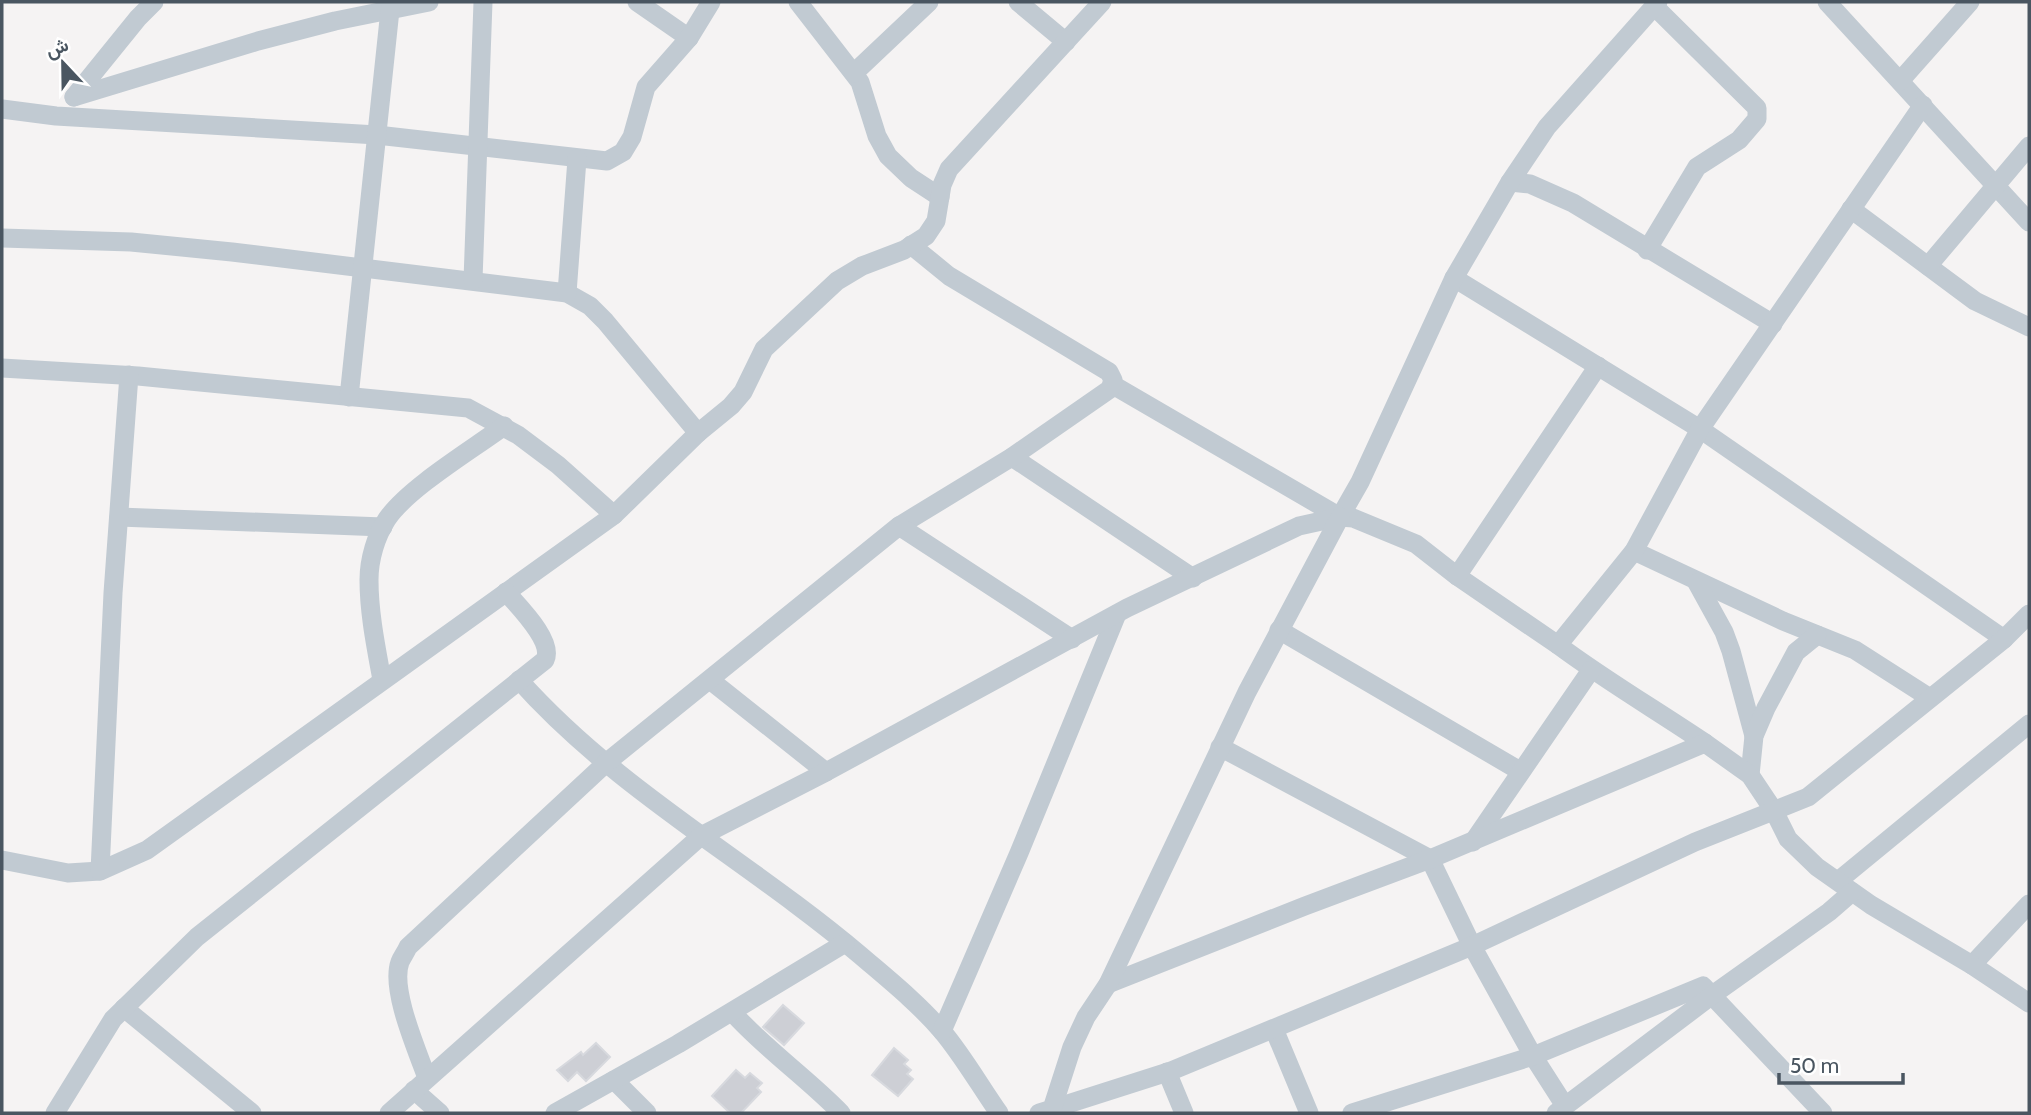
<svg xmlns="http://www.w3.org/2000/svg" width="2031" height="1115" font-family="Cabin,Vazirmatn,sans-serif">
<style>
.building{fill:#cdcfd5;stroke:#d7d9de;stroke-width:2}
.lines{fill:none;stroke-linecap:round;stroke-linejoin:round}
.street{stroke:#c1cad2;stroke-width:19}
</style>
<rect width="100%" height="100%" fill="#f5f3f3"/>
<!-- building -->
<g class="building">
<polygon points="783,1005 804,1023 784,1045 763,1027"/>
<polygon points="596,1043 610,1057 586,1081 577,1072 568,1081 557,1070 581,1052 583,1055"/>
<polygon points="894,1048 908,1060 904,1064 911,1070 907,1074 913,1079 898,1096 872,1075"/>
<polygon points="736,1070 745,1078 750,1073 762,1083 757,1088 761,1092 741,1113 730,1113 712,1096"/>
</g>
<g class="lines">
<!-- street -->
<g class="street">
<polyline points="637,2 689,38"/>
<polyline points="798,2 860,82 877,136 888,156 911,178 940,197"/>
<polyline points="1018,2 1066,42"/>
<polyline points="1827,2 2029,222"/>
<polyline points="854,73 929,2"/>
<polyline points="1900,81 1970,2"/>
<polyline points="74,97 258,41 335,21 429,2"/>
<polyline points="74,97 138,18 154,2"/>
<polyline points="2,109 56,116 377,135 607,161 623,152 632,137 646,87 689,38 711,2"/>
<polyline points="1510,182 1530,184 1573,203 1773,324"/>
<polyline points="1851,209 1975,301 2029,327"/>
<polyline points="2,238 131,242 232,252 567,293 590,306 605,321 698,433"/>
<polyline points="1647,250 1697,167 1739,140 1757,119 1757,108 1654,6"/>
<polyline points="1928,266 2029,146"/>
<polyline points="1454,278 1700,429 2004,639"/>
<polyline points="473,280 483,2"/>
<polyline points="567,293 577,159"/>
<polyline points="2,368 138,376 468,408 518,435 558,465 614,515"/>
<polyline points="1113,385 1340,517 1353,518 1416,544 1457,576 1558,645"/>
<polyline points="349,397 390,10"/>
<polyline points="1012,457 1193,578"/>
<polyline points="119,517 383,527"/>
<polyline points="899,526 1012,457 1110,389 1113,380 1109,372 949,276 911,245"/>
<polyline points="1634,551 1783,621 1855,650 1930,698"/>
<polyline points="1457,576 1598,366"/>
<polyline points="1697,583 1724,632 1731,651 1754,736"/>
<polyline points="1279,630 1520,771"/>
<path d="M382 680C376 647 369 613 369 580 369 559 376 536 387 519 408 488 473 449 504 426"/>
<path d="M519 680C617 790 749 861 860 955 888 979 918 1003 942 1031 963 1056 980 1086 999 1113"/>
<polyline points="710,680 826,772"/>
<path d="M1705 743C1656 710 1605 680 1558 645L1634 551 1700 429 1923 105"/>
<polyline points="1220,747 1430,859 1472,946 1533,1056 1565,1106"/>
<polyline points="1750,775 1754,736 1766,708 1796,652 1817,635"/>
<polyline points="1473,842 1591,670"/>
<polyline points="2,860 68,873 100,871 147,850 614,515 698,433 731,406 743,392 764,349 837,281 862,266 904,250 926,236 936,221 942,185 949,169 1102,2"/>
<polyline points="100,871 113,593 129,375"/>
<polyline points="1838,881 2029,724"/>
<polyline points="1972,965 2029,904"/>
<polyline points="1108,984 1305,906 1430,859 1705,743 1750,775 1774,811 1788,839 1817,867 1871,905 1972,965 2029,1003"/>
<polyline points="124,1008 252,1113"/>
<path d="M732 1012C765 1049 806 1077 841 1113"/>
<polyline points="1274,1029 1309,1113"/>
<polyline points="942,1031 1019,853 1117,614"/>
<polyline points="1167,1072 1184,1113"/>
<path d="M427 1078C417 1050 390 989 400 962 402 957 406 952 408 947L606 763 899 526 1072 639"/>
<polyline points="614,1080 647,1113"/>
<polyline points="414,1090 440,1113"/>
<polyline points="1052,1109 1171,1071 1282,1025 1472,946 1695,842 1808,797 2004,639 2029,614"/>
<path d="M55 1113 113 1019 197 937 545 660C554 641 519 607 506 592"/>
<polyline points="389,1113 701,836 826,772 1127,608 1299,526 1340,517 1360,482 1454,278 1510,182 1547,127 1658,2"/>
<polyline points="555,1113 678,1044 845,943"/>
<polyline points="1039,1113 1052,1109 1072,1047 1086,1017 1108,984 1247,692 1340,517"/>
<polyline points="1352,1113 1533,1056 1703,986 1823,1113"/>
<polyline points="1556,1113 1711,996 1829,912 1852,892"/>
</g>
</g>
<!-- border -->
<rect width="2031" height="1115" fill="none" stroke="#4a5661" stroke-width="7"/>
<!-- north arrow -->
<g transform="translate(63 63) rotate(338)" stroke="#ffffff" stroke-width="5" paint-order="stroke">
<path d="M0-5L12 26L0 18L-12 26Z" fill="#4a5661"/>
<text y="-10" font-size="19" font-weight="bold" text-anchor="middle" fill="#4a5661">ش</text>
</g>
<!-- scale -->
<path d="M1779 1073v10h124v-10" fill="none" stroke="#4a5661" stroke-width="3.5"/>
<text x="1790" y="1073" font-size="21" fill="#4a5661" stroke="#ffffff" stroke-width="5" paint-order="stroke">50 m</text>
</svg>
